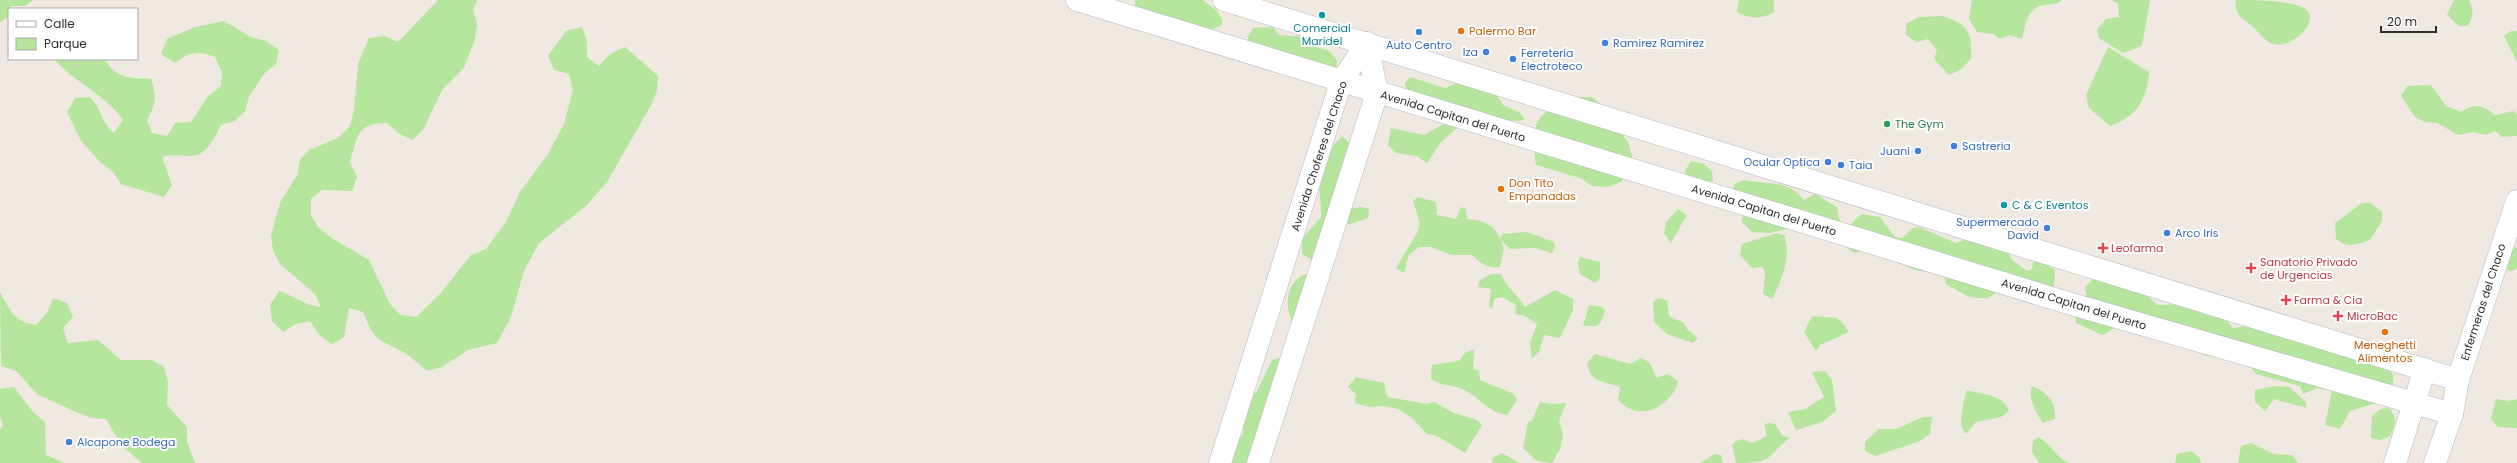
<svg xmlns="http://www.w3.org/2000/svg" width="2517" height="463" font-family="Poppins,sans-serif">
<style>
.green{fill:#b6e59e}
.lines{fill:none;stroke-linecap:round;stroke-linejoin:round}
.secondary-casing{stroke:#b4b7c1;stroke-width:23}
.secondary{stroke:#fff;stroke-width:22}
.culture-dot{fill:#0f9aa8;stroke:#fff;stroke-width:1.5}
.food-dot{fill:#e8710a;stroke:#fff;stroke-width:1.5}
.shop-dot{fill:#3f7fe0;stroke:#fff;stroke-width:1.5}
.leisure-dot{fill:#2e9e5b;stroke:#fff;stroke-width:1.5}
.health-dot{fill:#e0444e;stroke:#fff;stroke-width:1.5}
.labels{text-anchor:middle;stroke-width:4;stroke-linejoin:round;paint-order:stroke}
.culture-label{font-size:11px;fill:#0d838f;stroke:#fff}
.food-label{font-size:11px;fill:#c56008;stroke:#fff;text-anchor:start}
.shop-label{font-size:11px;fill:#366cbe;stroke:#fff;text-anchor:start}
.street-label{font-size:11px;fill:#2e2e2e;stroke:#fff}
.leisure-label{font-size:11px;fill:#27864d;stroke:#fff;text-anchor:start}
.health-label{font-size:11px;fill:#be3a42;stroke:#fff;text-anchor:start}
</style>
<rect width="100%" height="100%" fill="#efe9e1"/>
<!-- green -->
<g class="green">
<polygon points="0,0 33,0 25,6 11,6 8,17 0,22"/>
<path d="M438 0H477L473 10 477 24 475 39 464 68 442 90 423 130 412 140 398 133 387 123C356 123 358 136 350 162L357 176 352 191 322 190 311 199V215L318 227 330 237 369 260 390 304 400 315 416 317 440 294 471 255 486 249 506 222 520 192 548 154 564 124 573 90 569 74 554 70 548 56 566 31 582 27 587 42V57L599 66 610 54 625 47 658 76 657 91 651 105 607 182 586 206 539 243 524 271 511 317 497 343 468 350 442 367 428 371C420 366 412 357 403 352 377 338 375 342 363 312L349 308 344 337 332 344 319 335 310 321 296 324 283 332 272 321 270 305 279 291C294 296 306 306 321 307L315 294 280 264 273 251 271 235 280 203 297 175 300 160 309 150 338 138 350 126 354 110 358 64 369 38 385 36 398 42Z"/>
<polygon points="1135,0 1203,0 1216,10 1222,19 1222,25 1211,30 1207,46 1200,49 1192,48 1186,35 1135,8"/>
<path d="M1739 0H1774V12C1760 20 1751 19 1737 12Z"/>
<path d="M1972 0H2062C2056 5 2051 4 2044 5 2027 7 2025 26 2022 39L2010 35 2000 39 1993 34 1977 32 1969 19Z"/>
<polygon points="2111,0 2150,0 2142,46 2123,53 2099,38 2097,29 2106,19 2119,17 2118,3"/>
<path d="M2236 0C2257 0 2283 0 2302 7 2325 18 2292 50 2273 44 2264 41 2259 32 2252 26 2242 18 2234 15 2236 0Z"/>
<path d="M2454 0H2469C2474 11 2474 17 2467 26H2459L2447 15Z"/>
<path d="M1942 16C1968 24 1973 32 1971 59L1960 70 1949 75 1934 59 1937 50 1928 39 1917 42 1906 35V24L1919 17Z"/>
<path d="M224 21 251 37 266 41 279 50 276 64 264 74 249 97 245 111 235 121 221 125C215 137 207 156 191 156 178 156 176 154 162 157L172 185 164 197 121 184 113 172 100 162 81 141 67 112 75 98 90 97C103 111 99 119 114 133L123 120C105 94 75 83 54 59H105C115 79 131 78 151 79 157 96 156 104 147 120L152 133 167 136 175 123 191 122 208 96 221 86 222 72 215 57C198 50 189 52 175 63L161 54 167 39 195 27Z"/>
<polygon points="1273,27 1279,35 1306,37 1316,47 1328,50 1337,60 1336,71 1298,69 1290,78 1247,49 1248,37 1253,28"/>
<polygon points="2511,31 2517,31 2517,62 2504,36"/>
<path d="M2108 47 2149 72C2147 100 2137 116 2110 126L2089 108 2086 95Z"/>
<polygon points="1410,77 1445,88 1457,83 1490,83 1503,105 1520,113 1525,120 1506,122 1406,91 1405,83"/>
<path d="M2431 85 2446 106 2461 112C2475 103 2482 104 2495 115L2513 111 2517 114V136L2502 137 2495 131 2486 135 2473 132 2458 135 2437 123 2425 122 2415 117 2401 96 2407 86Z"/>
<path d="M1577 97H1592L1604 107 1628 142 1632 156 1631 171 1621 182 1607 187 1592 186 1580 178 1536 165C1532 119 1533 115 1577 97Z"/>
<polygon points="1449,121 1457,128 1441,142 1427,163 1416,156 1396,153 1388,145 1391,128 1424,135"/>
<path d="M1342 136 1353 146 1316 262 1302 254V239L1321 217C1322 199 1314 175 1324 158 1328 150 1336 143 1342 136Z"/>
<polygon points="1691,161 1704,164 1712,171 1713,181 1697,184 1685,178 1685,171"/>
<path d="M1744 180C1767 185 1787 179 1804 200L1815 194 1837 207 1840 222 1803 232 1786 229 1770 233 1752 232 1742 222 1743 211 1733 193 1734 184Z"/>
<path d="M1418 197 1436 202 1437 215 1456 219 1461 207 1466 209 1467 219C1482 220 1494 224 1500 238L1503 234 1527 232 1554 242 1555 247 1552 253 1535 248 1510 249 1501 240 1504 248 1500 267C1488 269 1480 263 1472 255H1451L1431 247H1419L1409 255 1404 273 1396 268 1417 233 1420 223 1413 201Z"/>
<path d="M2362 203H2370L2382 212V221L2370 240C2357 244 2348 249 2336 239L2335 223Z"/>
<polygon points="1363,207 1369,209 1368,218 1348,225 1346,215 1353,208"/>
<polygon points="1678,209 1687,215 1671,243 1664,233 1666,222"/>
<path d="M1862 214 1880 217 1895 237 1902 238 1913 228 1919 227 1956 243 1967 239 2006 247 2012 260 2027 271 2032 269 2033 262 2038 260 2055 270 2054 290 1999 291 1988 298H1978L1967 296 1946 284 1944 273C1928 271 1909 274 1901 259L1866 250 1855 253C1835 244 1849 223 1862 214Z"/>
<path d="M1777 233 1784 235C1792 255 1782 281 1772 299L1763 294 1765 272 1762 267 1752 268 1740 255 1742 244Z"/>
<polygon points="2514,247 2517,248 2517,268 2512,271 2507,270 2505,264 2509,248"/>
<polygon points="1580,257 1600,262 1600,278 1595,283 1580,274 1578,263"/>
<path d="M1306 274 1309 278 1292 321C1284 305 1287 280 1306 274Z"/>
<path d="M1491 274H1501C1506 287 1518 295 1525 307L1555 290 1573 299V310L1560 338 1544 335 1539 352 1532 359 1530 344 1537 324 1525 316 1515 314 1516 305 1502 297 1494 299 1492 309 1489 306 1491 289 1478 287 1480 280Z"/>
<polygon points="2094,278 2147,295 2157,305 2196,304 2205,315 2224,317 2233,328 2261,324 2389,369 2393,375 2393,392 2383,401 2350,411 2340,429 2325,425 2332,391 2317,388 2303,394 2300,386 2256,374 2248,364 2226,355 2217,358 2204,355 2194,346 2115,328 2102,335 2076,323 2075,314 2087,300 2085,287"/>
<path d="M0 292C10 310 14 322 36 325L47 313 53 298 67 303 73 317 63 328 68 343 98 340 121 360H152L164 367 168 382 167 405 187 427V442L195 463H142L122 446 106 419 92 418 78 413 37 394 16 371 1 366Z"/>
<polygon points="1658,298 1667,300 1669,316 1684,323 1687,329 1698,338 1693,343 1667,334 1654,322 1653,303"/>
<polygon points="1589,305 1602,307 1605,311 1601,322 1597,326 1583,326"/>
<polygon points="1812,316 1836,318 1841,321 1849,332 1820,345 1816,351 1804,332"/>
<path d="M1474 349 1473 369 1479 370 1480 380 1514 394 1517 400 1507 415C1485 411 1481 398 1464 390 1453 384 1443 387 1431 379L1432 365 1459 361 1465 353Z"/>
<path d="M1595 354 1630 364 1641 358 1649 362 1657 378 1667 374 1678 381C1675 398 1655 414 1637 411 1629 410 1623 405 1618 400L1620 387C1603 381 1590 383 1587 363Z"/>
<polygon points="1286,357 1259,463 1223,463 1243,434 1246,388 1256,393 1272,360"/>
<polygon points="1825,371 1832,380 1836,411 1822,422 1796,430 1788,412 1805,409 1824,397 1812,372"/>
<polygon points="1356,377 1384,383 1387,397 1427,404 1434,402 1454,413 1477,420 1482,425 1465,453 1437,436 1427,434 1412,418 1398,409 1383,406 1369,407 1355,403 1356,394 1348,387"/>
<path d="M2032 386C2048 392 2056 403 2055 419L2043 423C2037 414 2027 398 2032 386Z"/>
<polygon points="2276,386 2289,387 2306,402 2306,408 2274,399 2265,411 2255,402 2255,390"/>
<polygon points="14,387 33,412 45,422 46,455 65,463 0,463 0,430 3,425 0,417 0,389"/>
<path d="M1967 390C1981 394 2005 395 2009 411L2001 417 1976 422 1966 434C1964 431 1962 428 1961 425 1961 418 1964 395 1967 390Z"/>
<polygon points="2496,399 2508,401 2517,399 2517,428 2498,427 2491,419"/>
<polygon points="1540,402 1551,404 1566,403 1559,421 1563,435 1560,449 1552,463 1537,461 1523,448 1528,422 1532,421"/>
<path d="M2389 408C2398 417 2395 426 2390 436L2380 440 2371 438 2372 416 2380 409Z"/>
<polygon points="1923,417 1932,417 1930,434 1920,441 1875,456 1865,451 1865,442 1879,429 1896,429"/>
<path d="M1770 423 1775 424 1783 436 1790 438C1765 456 1776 463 1736 463L1732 445 1736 441 1744 439 1752 443 1767 436 1764 424Z"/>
<path d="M2038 437C2050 443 2056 457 2069 463H2039L2032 452 2033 441Z"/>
<polygon points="2251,443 2274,454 2292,455 2298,463 2238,463 2241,446"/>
<polygon points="2191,451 2200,458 2201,463 2175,463 2177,454"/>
<polygon points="1502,453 1520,463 1492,463 1492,458"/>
<polygon points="1715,454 1721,455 1723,463 1700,463"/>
</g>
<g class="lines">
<!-- secondary casing -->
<g class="secondary-casing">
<g id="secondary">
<polyline points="1077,0 2068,303 2452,414"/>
<polyline points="1224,0 2458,380"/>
<polyline points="1220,463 1341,82 1367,43"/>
<polyline points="1258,463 1377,93 1367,43"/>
<polyline points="2395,463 2425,369"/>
<polyline points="2435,463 2452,414 2458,380 2517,201"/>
</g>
</g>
<!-- secondary -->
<use href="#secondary" class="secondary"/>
</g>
<!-- markers -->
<g class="culture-dot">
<circle cx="1322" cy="15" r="4"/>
<circle cx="2004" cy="205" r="4"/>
</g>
<g class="food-dot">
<circle cx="1461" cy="31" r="4"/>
<circle cx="1501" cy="189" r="4"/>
<circle cx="2385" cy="332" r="4"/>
</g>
<g class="shop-dot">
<circle cx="1419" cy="32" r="4"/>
<circle cx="1605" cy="43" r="4"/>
<circle cx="1486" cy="52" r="4"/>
<circle cx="1513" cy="59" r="4"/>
<circle cx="1954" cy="146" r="4"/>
<circle cx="1918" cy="151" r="4"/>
<circle cx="1828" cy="162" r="4"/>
<circle cx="1841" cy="165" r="4"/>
<circle cx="2047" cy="228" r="4"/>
<circle cx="2167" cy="233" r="4"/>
<circle cx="69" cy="442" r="4"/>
</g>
<circle class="leisure-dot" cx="1887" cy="124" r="4"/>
<g class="health-dot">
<path d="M2101 242h4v4h4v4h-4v4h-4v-4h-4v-4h4z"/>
<path d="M2249 262h4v4h4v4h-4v4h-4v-4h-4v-4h4z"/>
<path d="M2284 294h4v4h4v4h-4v4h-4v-4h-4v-4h4z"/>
<path d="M2336 310h4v4h4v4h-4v4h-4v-4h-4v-4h4z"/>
</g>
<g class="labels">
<!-- culture labels -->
<g class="culture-label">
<text x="1322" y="32">Comercial<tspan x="1322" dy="13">Maridel</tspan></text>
<text x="2012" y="209" text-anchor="start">C &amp; C Eventos</text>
</g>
<!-- food labels -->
<g class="food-label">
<text x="1469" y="35">Palermo Bar</text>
<text x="1509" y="187">Don Tito<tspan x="1509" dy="13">Empanadas</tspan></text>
<text x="2385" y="349" text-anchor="middle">Meneghetti<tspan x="2385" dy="13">Alimentos</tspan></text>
</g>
<!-- shop labels -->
<g class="shop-label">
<text x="1613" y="47">Ramirez Ramirez</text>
<text x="1419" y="49" text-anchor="middle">Auto Centro</text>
<text x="1478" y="56" text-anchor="end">Iza</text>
<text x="1521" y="57">Ferretería<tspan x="1521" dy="13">Electroteco</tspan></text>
<text x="1962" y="150">Sastreria</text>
<text x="1910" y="155" text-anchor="end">Juani</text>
<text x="1820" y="166" text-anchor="end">Ocular Optica</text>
<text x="1849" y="169">Taia</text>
<text x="2039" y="226" text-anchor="end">Supermercado<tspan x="2039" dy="13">David</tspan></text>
<text x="2175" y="237">Arco Iris</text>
<text x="77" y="446">Alcapone Bodega</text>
</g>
<!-- street labels -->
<g class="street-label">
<text transform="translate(1453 116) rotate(17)" y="4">Avenida Capitan del Puerto</text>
<text transform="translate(1319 156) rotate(-72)" y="4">Avenida Choferes del Chaco</text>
<text transform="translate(1764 210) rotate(17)" y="4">Avenida Capitan del Puerto</text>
<text transform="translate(2483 302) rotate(-72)" y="4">Enfermeras del Chaco</text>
<text transform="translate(2074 304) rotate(17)" y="4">Avenida Capitan del Puerto</text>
</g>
<!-- leisure labels -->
<g class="leisure-label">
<text x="1895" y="128">The Gym</text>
</g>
<!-- health labels -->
<g class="health-label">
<text x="2111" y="252">Leofarma</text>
<text x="2260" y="266">Sanatorio Privado<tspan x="2260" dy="13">de Urgencias</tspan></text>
<text x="2294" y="304">Farma &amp; Cia</text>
<text x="2347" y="320">MicroBac</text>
</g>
</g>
<!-- legend -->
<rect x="8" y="8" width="130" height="52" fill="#ffffff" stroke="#ababab"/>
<rect x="16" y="21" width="20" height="6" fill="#ffffff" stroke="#ababab"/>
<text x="44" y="28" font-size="12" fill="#2e2e2e">Calle</text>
<rect x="16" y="38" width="20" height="12" fill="#b6e59e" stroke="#ababab"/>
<text x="44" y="48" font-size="12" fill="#2e2e2e">Parque</text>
<!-- scale -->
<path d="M2381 26v6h55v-6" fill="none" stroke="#2e2e2e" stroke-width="2"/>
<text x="2387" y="26" font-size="12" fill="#2e2e2e" stroke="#ffffff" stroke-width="3" paint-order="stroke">20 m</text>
</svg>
